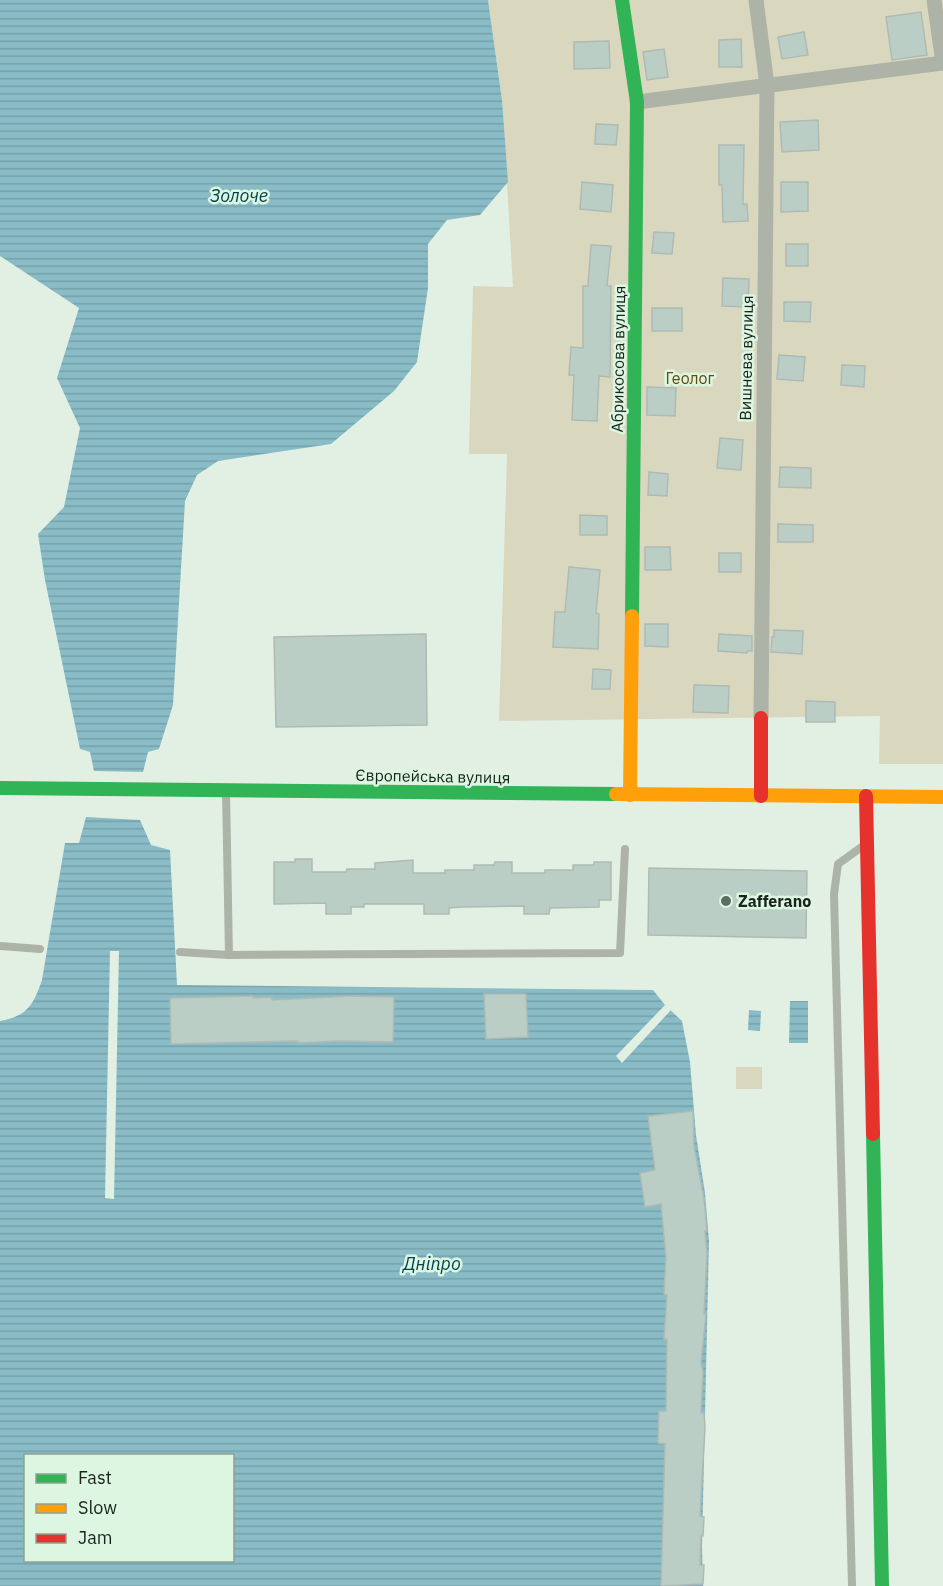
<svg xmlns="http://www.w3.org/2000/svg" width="943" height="1586" font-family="'IBM Plex Sans',sans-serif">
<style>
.green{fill:#dad7bf}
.water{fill:url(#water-rules);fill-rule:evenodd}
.pier{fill:#e2f0e4}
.building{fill:#bacec6;stroke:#aebbb5;stroke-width:1.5}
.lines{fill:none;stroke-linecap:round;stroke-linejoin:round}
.lane{stroke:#adb4a7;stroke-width:8}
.street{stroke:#adb4a7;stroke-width:15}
.fast{stroke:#30b455;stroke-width:14}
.slow{stroke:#ff9f0a;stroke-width:14}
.jam{stroke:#e5322d;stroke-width:14}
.poi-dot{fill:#606b62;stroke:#dcf6e1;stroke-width:2}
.labels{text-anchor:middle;stroke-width:5;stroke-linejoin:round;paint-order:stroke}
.street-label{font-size:16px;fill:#1a241c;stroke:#dcf6e1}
.park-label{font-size:16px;fill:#654a0b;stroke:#dcf6e1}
.poi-label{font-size:16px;font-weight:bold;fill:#1a241c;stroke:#dcf6e1;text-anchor:start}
.water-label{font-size:18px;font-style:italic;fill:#034351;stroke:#dcf6e1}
</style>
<defs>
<pattern id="water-rules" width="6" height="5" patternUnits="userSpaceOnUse" patternTransform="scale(1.5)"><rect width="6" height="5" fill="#89bcc6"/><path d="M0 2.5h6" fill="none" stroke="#76a1aa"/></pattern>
</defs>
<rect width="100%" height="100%" fill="#e2f0e4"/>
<!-- green -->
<g class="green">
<polygon points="488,0 943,0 943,764 879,764 880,716 499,721 507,454 469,454 473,286 513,287 502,100"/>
<rect x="736" y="1067" width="26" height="22"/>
</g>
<!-- water -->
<g class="water">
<polygon points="0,0 488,0 502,100 508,182 480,215 447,220 428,244 428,288 417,362 394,391 331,444 218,461 197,475 185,501 173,705 159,749 148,752 143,772 94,771 90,752 80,749 45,580 38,534 64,507 80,428 57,378 79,308 0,256"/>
<path d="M86 817 140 820 151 845 170 850 177 985 653 990 665 1005 682 1021 690 1062 696 1135 705 1193 709 1241 702 1547 703 1586H0V1021C27 1016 33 1006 42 980L65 843H79ZM26 1456H232V1560H26Z"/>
<polygon points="790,1001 808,1001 808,1043 789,1043"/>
<polygon points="749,1010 761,1011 760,1031 748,1030"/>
</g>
<!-- pier -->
<g class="pier">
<polygon points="110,951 119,951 114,1199 105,1198"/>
<polygon points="665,1005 671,1010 622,1063 616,1056"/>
</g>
<!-- building -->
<g class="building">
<polygon points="921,12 927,55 892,60 886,17"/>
<polygon points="804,32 808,55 782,59 778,37"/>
<polygon points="741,39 742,67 719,67 719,40"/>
<polygon points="609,41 610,68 574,69 574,42"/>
<polygon points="664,49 668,77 647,80 643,52"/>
<polygon points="818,120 819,150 782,152 780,122"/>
<polygon points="596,124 618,125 616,145 595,144"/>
<polygon points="719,145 744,145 743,204 747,204 748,221 723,222 722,185 719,185"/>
<polygon points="582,182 613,185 611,212 580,209"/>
<polygon points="781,182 808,182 808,211 781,212"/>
<polygon points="654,232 674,233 672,254 652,253"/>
<rect x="786" y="244" width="22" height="22"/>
<polygon points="591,245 611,246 607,286 611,286 610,377 599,376 597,421 572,420 574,375 569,375 571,347 583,348 583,286 588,286"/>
<polygon points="723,278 749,279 748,307 722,306"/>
<polygon points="784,302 811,302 810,322 784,321"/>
<rect x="652" y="308" width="30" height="23"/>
<polygon points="779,355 805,357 803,381 777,379"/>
<polygon points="842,365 865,366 864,387 841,385"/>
<polygon points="647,387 676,388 675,416 647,415"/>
<polygon points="720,438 743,440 741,470 717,468"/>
<polygon points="780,467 811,468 811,488 779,487"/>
<polygon points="649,472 668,474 667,496 648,495"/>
<polygon points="580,515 607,516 607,535 580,535"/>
<polygon points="778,524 813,525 813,542 778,542"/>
<polygon points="645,547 670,547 671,570 645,570"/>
<rect x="719" y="553" width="22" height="19"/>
<polygon points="569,567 600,570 596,613 599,614 598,649 553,647 555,612 565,612"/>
<polygon points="645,624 668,624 668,647 645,646"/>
<polygon points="774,630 803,631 802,654 771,652 772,637 774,637"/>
<polygon points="426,634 427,725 276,727 274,637"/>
<polygon points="719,634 752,636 752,651 747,651 747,653 718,651"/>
<polygon points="593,669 611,670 610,689 592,689"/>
<polygon points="694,685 729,686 728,713 693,712"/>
<polygon points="806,701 835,702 835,722 806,722"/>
<polygon points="295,859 312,859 312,872 346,872 347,869 375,869 375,863 413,860 413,873 445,873 445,870 474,870 474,865 494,865 495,862 512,862 512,873 545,873 545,870 573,870 573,865 594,865 594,862 611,862 611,900 599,900 599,907 550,908 549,914 524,914 524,906 462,907 449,908 449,914 424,914 424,904 364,904 364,907 351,907 351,914 326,914 326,903 274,904 274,862 295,862"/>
<polygon points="649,868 807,871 806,938 648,935"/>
<polygon points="484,994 526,994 528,1037 486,1039"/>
<polygon points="253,996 253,998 272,997 272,1000 352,996 394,997 393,1042 338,1041 298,1043 298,1041 171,1044 170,998"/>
<polygon points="693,1111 694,1146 704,1199 707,1231 705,1231 707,1254 704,1314 706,1314 701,1363 703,1371 701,1413 704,1413 705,1427 700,1516 704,1517 703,1536 701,1536 700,1565 704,1565 703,1584 661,1586 665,1444 658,1443 659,1411 666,1411 667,1339 664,1339 667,1295 664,1294 666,1257 661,1204 645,1207 640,1173 655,1170 648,1116"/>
</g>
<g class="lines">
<!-- lane -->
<g class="lane">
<polyline points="226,791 229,955"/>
<polyline points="0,946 40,949"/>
<polyline points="180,952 229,955 620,953 625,849"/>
<polyline points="852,1586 834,894 838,864 863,846"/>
</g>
<!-- street -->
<g class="street">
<polyline points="756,0 767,85 761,718"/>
<polyline points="934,0 943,63"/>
<polyline points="637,102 943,63"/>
</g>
<!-- fast -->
<g class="fast">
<polyline points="622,0 637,102 632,616"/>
<polyline points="0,788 616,794"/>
<polyline points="873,1134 882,1586"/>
</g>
<!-- slow -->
<g class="slow">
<polyline points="616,794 943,797"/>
<polyline points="630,795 632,616"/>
</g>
<!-- jam -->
<g class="jam">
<polyline points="761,718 761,796"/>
<polyline points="866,796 873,1134"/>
</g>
</g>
<!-- markers -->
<circle class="poi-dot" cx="726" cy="901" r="6"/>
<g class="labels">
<!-- street labels -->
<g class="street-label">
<text transform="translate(746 358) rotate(-89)" y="6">Вишнева вулиця</text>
<text transform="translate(618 359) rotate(-89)" y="6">Абрикосова вулиця</text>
<text transform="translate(433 776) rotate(1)" y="6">Європейська вулиця</text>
</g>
<!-- park labels -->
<g class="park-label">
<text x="690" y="384">Геолог</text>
</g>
<!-- poi labels -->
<g class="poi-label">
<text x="738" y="907">Zafferano</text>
</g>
<!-- water labels -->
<g class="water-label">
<text x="239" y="202">Золоче</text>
<text x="432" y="1270">Дніпро</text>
</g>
</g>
<!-- legend -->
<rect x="24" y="1454" width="210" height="108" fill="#dcf6e1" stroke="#8ea292" stroke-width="1.5"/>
<rect x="36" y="1474" width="30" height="9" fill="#30b455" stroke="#8ea292" stroke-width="1.5"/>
<text x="78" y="1484" font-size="18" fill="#1a241c">Fast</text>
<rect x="36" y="1504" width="30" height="9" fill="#ff9f0a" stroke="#8ea292" stroke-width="1.5"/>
<text x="78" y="1514" font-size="18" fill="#1a241c">Slow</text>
<rect x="36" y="1534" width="30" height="9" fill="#e5322d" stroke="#8ea292" stroke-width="1.5"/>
<text x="78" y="1544" font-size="18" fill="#1a241c">Jam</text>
</svg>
